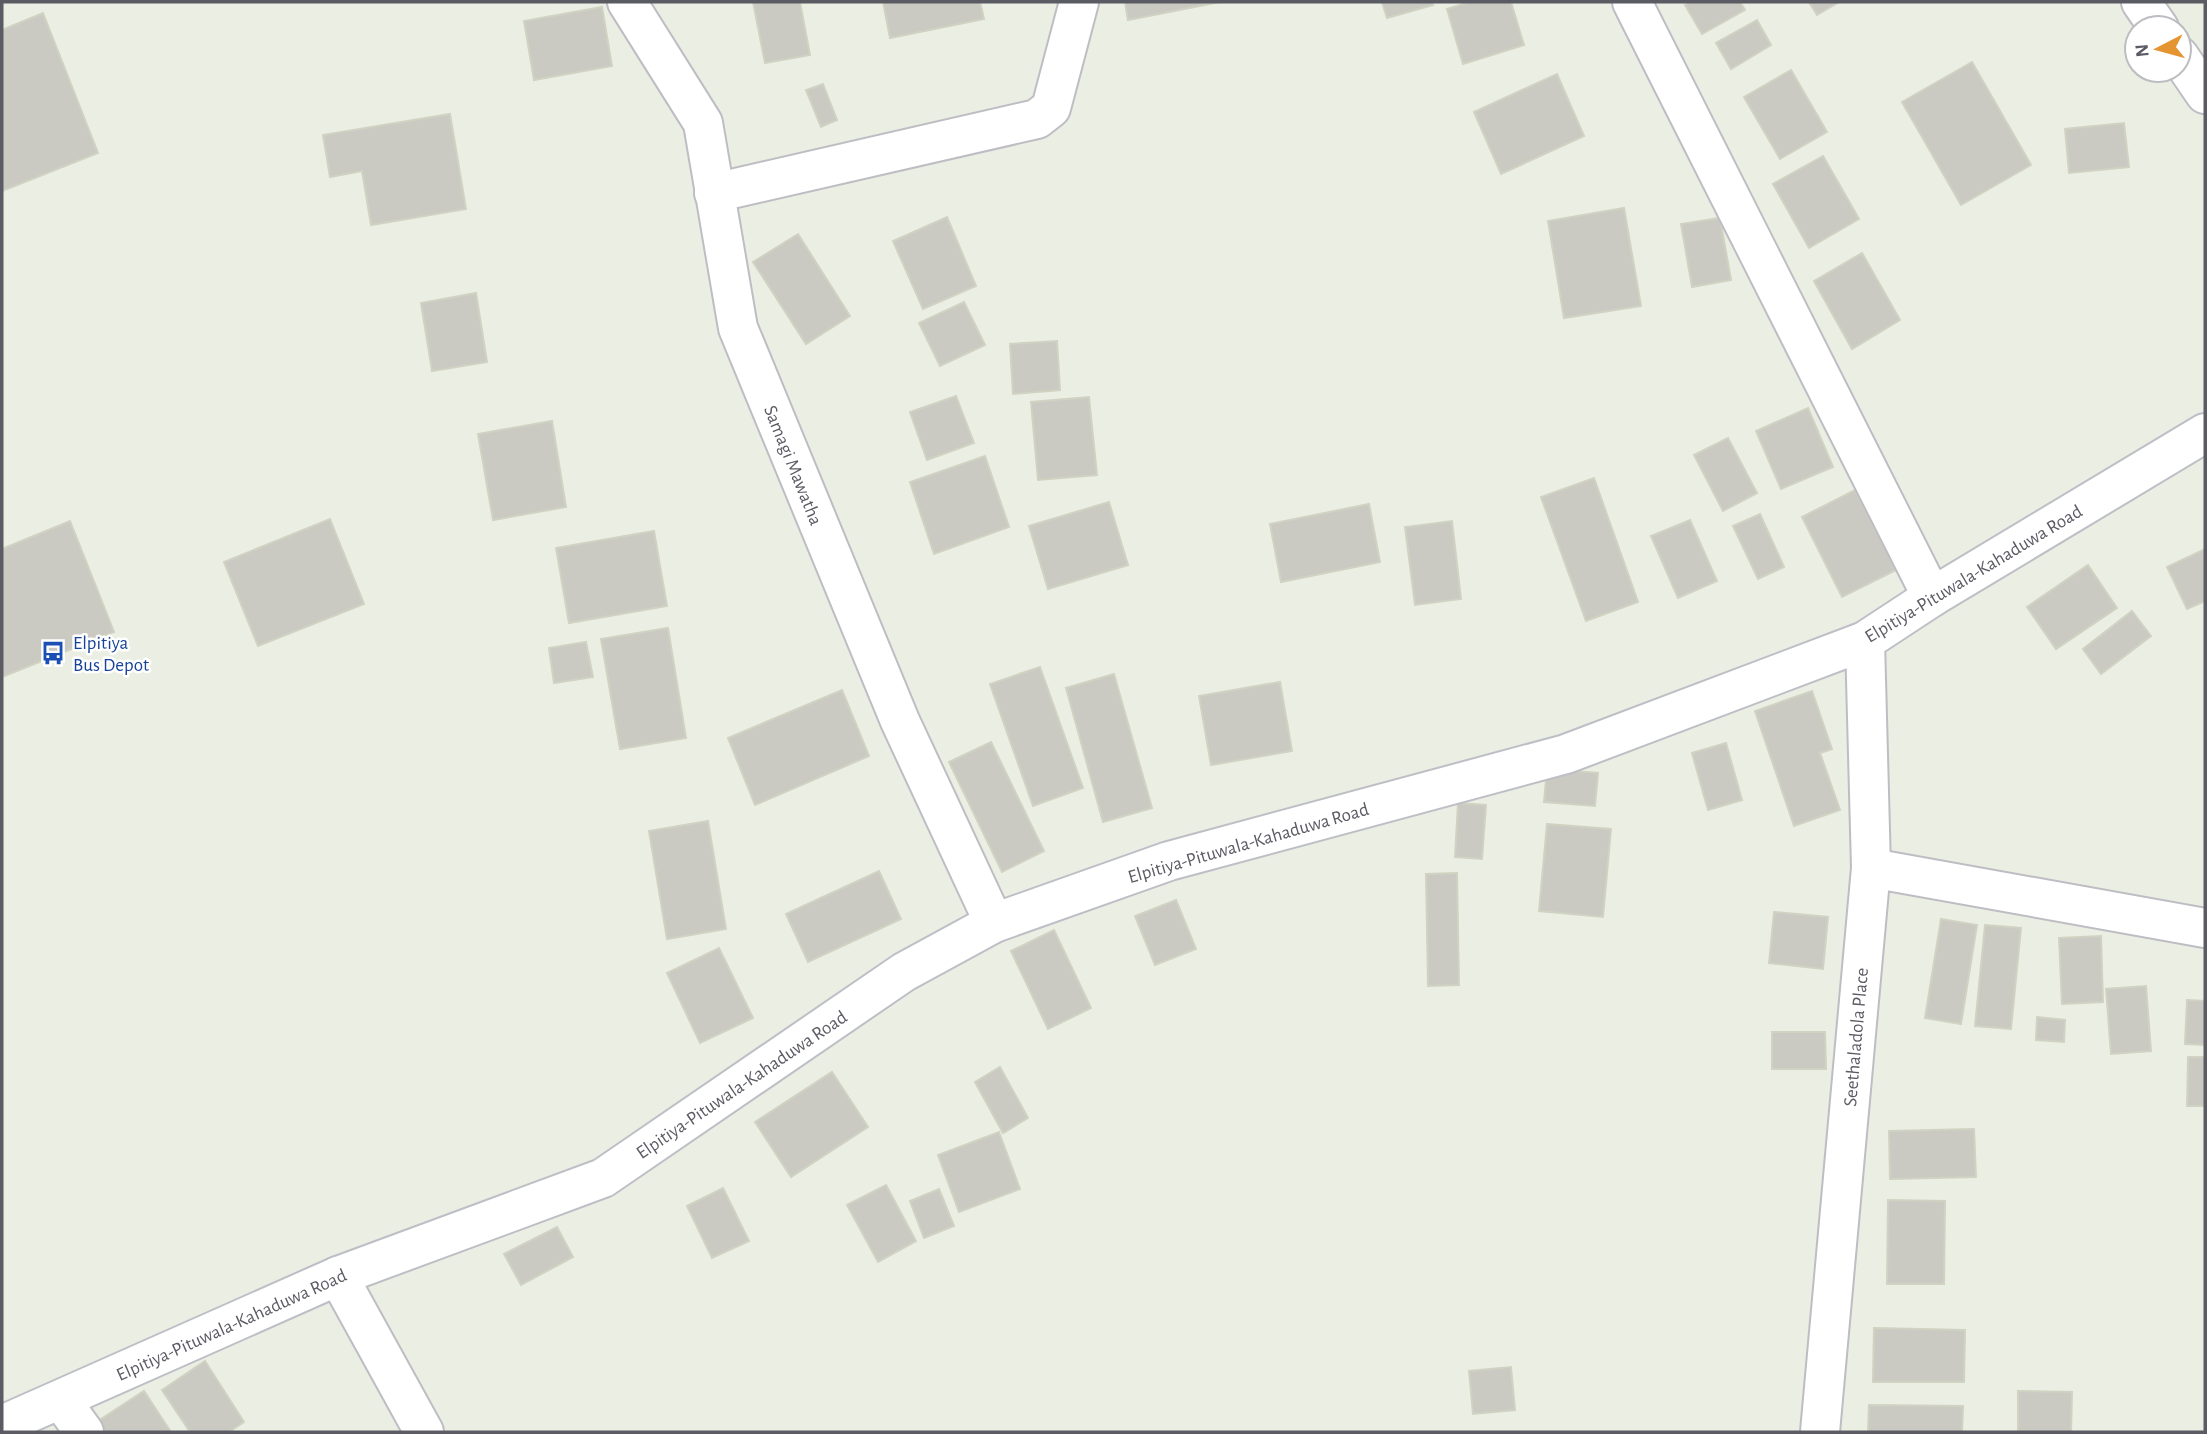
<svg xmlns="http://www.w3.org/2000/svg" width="2207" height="1434" font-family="'Alegreya Sans',sans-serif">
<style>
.building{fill:#cacac2;stroke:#d0d2c2;stroke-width:2}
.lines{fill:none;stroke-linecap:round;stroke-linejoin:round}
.street-casing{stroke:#bebdc4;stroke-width:42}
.secondary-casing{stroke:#bebec6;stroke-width:42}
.street{stroke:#fff;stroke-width:38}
.secondary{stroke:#fff;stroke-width:38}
.labels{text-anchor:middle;stroke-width:5;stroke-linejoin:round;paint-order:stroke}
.street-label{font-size:19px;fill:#5b5b64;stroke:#fff}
.transit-label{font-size:19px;fill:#164399;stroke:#fff;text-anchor:start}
</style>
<rect width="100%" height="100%" fill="#ebeee3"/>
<!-- building -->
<g class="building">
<polygon points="753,2 800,2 810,55 765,63"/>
<polygon points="883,2 980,2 984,19 890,38"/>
<polygon points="1125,2 1220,2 1128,20"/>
<polygon points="1382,2 1432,2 1433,5 1387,18"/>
<polygon points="1470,2 1511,2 1524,45 1463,64 1447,9"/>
<polygon points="1690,2 1740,2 1745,10 1702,34 1685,5"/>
<polygon points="1809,2 1839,2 1817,15"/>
<polygon points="602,7 612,66 534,80 524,21"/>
<polygon points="43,13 98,153 2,191 2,30"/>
<polygon points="1757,20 1771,45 1731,69 1716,43"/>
<polygon points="1972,62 2031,165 1961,205 1902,102"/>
<polygon points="1791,70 1827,132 1780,159 1744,97"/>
<polygon points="1557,74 1584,136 1501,174 1474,112"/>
<polygon points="823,84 837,120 821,127 806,90"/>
<polygon points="450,114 466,209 371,225 362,171 330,177 323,135"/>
<polygon points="2124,123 2129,167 2069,173 2065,129"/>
<polygon points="1823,156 1859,219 1809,248 1773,184"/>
<polygon points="1624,208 1641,306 1564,318 1548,221"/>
<polygon points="947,217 976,286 923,309 893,241"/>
<polygon points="1720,218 1731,280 1692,287 1681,224"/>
<polygon points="798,234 850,316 806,344 753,262"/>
<polygon points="1862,253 1900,320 1852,349 1814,281"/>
<polygon points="476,293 487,362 432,371 421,303"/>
<polygon points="964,302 985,345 940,366 919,323"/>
<polygon points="1057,341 1060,390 1013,394 1010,344"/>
<polygon points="956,396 974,443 927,460 910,412"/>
<polygon points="1089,397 1097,475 1038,480 1031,402"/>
<polygon points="1808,408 1833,467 1781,489 1756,431"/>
<polygon points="552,421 566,507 493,520 478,434"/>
<polygon points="1728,438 1757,493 1723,511 1694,455"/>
<polygon points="985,456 1009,527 934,554 910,482"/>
<polygon points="1594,478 1638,602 1586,621 1541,497"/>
<polygon points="1855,490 1896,570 1842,597 1802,517"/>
<polygon points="1109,502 1128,565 1048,589 1029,526"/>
<polygon points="1369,504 1380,562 1281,582 1270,524"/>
<polygon points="1760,514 1784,567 1758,579 1733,526"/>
<polygon points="330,519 364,604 258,646 224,562"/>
<polygon points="1690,520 1717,581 1678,598 1651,536"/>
<polygon points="70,521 114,632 2,677 2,549"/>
<polygon points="1452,521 1461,599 1415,605 1405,527"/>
<polygon points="654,531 667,606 569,623 556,548"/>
<polygon points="2205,549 2205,601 2187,609 2167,567"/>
<polygon points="2088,565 2117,608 2056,649 2027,607"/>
<polygon points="2132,611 2151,636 2101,674 2083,649"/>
<polygon points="668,628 686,738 620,749 601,639"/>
<polygon points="586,642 593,677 554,683 549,648"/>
<polygon points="1040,667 1083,788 1033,806 990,684"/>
<polygon points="1114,674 1152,808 1103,822 1066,688"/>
<polygon points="1280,682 1292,751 1211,765 1199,696"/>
<polygon points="842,690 869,756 755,805 728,738"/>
<polygon points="1812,691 1832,749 1820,753 1840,810 1794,826 1755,711"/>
<polygon points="991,742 1044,851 1002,872 949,762"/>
<polygon points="1726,743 1742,800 1708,810 1692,753"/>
<polygon points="1547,769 1598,773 1595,806 1544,802"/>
<polygon points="1458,803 1486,805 1482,859 1455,857"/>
<polygon points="708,821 726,929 667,939 649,831"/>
<polygon points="1547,824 1611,829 1603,917 1539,911"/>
<polygon points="879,871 901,919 808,962 786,914"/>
<polygon points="1457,873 1459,985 1428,986 1426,874"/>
<polygon points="1176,900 1196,949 1155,965 1135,916"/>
<polygon points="1774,912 1828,917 1823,969 1769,963"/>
<polygon points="1941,919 1977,925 1961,1024 1925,1018"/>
<polygon points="1985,925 2021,928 2011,1029 1975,1026"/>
<polygon points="1054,930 1091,1008 1048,1029 1011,951"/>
<polygon points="2101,936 2103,1002 2062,1004 2059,938"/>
<polygon points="719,948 753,1018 700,1043 667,973"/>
<polygon points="2146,986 2151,1051 2111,1054 2106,989"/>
<polygon points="2187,1000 2205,1001 2205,1045 2185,1044"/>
<polygon points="2037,1017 2065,1020 2064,1042 2036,1040"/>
<polygon points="1772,1032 1825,1032 1826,1069 1772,1069"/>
<polygon points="2188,1057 2205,1057 2205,1106 2187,1106"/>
<polygon points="1000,1067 1028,1118 1003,1133 975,1082"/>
<polygon points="832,1072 868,1127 791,1177 755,1122"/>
<polygon points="1974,1129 1976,1177 1890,1179 1889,1131"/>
<polygon points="999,1132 1020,1189 959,1212 938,1155"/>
<polygon points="886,1185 916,1241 878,1262 847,1205"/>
<polygon points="723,1188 749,1241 712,1258 687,1206"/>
<polygon points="939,1189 954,1226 924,1238 910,1201"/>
<polygon points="1888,1200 1945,1201 1944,1284 1887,1284"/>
<polygon points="557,1227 573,1257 521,1285 504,1254"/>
<polygon points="1874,1328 1965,1330 1964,1382 1873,1382"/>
<polygon points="205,1361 244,1422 229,1432 190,1432 162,1390"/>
<polygon points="1511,1367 1515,1410 1473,1414 1469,1371"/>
<polygon points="144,1391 171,1432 101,1432 95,1423"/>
<polygon points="2018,1391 2072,1392 2071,1432 2018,1432"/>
<polygon points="1869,1405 1963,1406 1962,1432 1868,1432"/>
</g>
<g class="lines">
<!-- street casing -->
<g class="street-casing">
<g id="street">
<polyline points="627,2 703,123 738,328 900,721 994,923"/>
<polyline points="1632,2 1932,597"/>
<polyline points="2141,2 2159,28"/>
<polyline points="2179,56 2205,94"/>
<polyline points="714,193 1037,119 1051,108 1079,2"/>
<polyline points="1871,868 2205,928"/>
<polyline points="338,1276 424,1432"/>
<polyline points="61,1400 84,1432"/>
<polyline points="1820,1432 1871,868 1865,641"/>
</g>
</g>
<!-- secondary casing -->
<g class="secondary-casing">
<polyline id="secondary" points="2,1425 338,1276 603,1178 904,972 994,923 1169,861 1566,754 1865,641 1932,597 2205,433"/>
</g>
<!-- street -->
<use href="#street" class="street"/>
<!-- secondary -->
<use href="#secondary" class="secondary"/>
</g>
<!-- icons -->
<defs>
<g id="bus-bare" transform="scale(1.89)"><path d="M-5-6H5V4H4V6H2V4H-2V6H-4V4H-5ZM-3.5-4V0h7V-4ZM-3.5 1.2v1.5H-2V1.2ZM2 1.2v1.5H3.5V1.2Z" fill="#1a4fb4" stroke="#fff" stroke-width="2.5" paint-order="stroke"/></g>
</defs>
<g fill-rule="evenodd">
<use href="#bus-bare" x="53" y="653"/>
</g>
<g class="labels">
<!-- street labels -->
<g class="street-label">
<text transform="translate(794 465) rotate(68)" y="7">Samagi Mawatha</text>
<text transform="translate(1973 573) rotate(-31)" y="7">Elpitiya-Pituwala-Kahaduwa Road</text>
<text transform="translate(1248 842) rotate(-16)" y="7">Elpitiya-Pituwala-Kahaduwa Road</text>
<text transform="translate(1855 1037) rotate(-85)" y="7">Seethaladola Place</text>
<text transform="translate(741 1084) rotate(-34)" y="7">Elpitiya-Pituwala-Kahaduwa Road</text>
<text transform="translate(231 1324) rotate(-24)" y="7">Elpitiya-Pituwala-Kahaduwa Road</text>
</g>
<!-- transit labels -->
<g class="transit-label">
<text x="73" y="649">Elpitiya<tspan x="73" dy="22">Bus Depot</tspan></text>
</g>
</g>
<!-- border -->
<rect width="2207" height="1434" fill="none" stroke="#5b5b64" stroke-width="7"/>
<!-- north arrow -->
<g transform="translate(2158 49) rotate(264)"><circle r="33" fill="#ffffff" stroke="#bdbdc1" stroke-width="2"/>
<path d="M0-5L12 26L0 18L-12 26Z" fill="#e59432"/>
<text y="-10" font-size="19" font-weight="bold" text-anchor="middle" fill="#5b5b64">N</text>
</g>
</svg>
